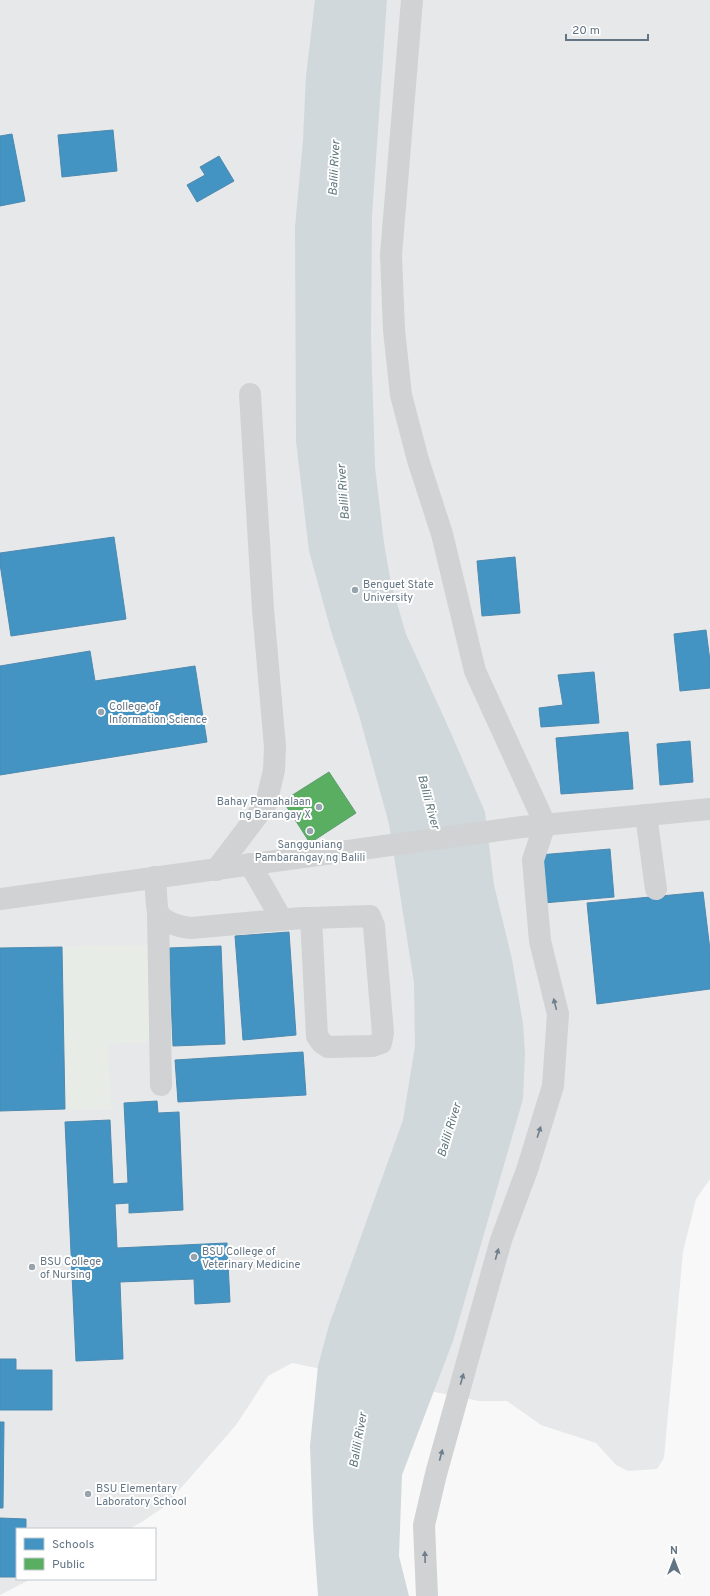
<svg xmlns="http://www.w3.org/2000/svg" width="710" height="1596" font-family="Overpass,sans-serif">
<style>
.built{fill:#e7e8e9}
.green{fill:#e8ece6}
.water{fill:#d1d8db}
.schools{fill:#4393c3;stroke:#4d8ab0}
.public{fill:#5aae61;stroke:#5d9d6c}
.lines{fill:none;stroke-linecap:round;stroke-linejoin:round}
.minor{stroke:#d1d2d3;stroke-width:22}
.oneway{fill:#6e7e8c}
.poi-dot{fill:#97a3ad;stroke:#fff;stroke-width:1.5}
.labels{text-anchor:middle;stroke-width:4;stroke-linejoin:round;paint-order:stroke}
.poi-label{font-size:11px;fill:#637584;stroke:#fff;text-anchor:start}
.water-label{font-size:12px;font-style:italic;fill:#5e757d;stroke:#fff}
</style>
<rect width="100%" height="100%" fill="#f8f8f8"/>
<!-- built -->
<polygon class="built" points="0,0 710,0 710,1179 696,1199 683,1252 664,1458 657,1469 628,1471 616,1465 596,1443 541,1425 507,1401 479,1401 292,1363 268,1376 236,1425 188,1480 164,1507 140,1523 129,1529 17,1529 17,1579 31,1579 0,1595"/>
<!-- green -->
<polygon class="green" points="149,945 153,1042 108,1044 111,1109 65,1109 62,947"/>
<!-- water -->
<polygon class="water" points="315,0 387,0 372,216 371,337 375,467 384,543 391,583 406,634 451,733 485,812 494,885 512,959 523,1024 525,1054 523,1099 453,1341 402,1475 399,1556 409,1596 318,1596 313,1525 310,1446 318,1366 329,1325 403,1120 415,1046 414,983 389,824 359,715 331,631 309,551 296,441 295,227 303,140 306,76"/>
<!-- schools -->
<g class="schools">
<polygon points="113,130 117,171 62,177 58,135"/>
<polygon points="12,134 25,201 0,206 0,136"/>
<polygon points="219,156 234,181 197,202 187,185 205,175 200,167"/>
<polygon points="114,537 126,619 11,636 0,564 0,553"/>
<polygon points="515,557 520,613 482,616 477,561"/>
<polygon points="706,630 710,661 710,688 680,691 674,634"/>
<polygon points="90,651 95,681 195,666 207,742 0,775 0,666"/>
<polygon points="594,672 599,723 541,727 539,708 563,705 558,675"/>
<polygon points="628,732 633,789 561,794 556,738"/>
<polygon points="690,741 693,782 660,785 657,744"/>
<polygon points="610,849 614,897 543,903 539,855"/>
<polygon points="703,892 710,950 710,989 597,1004 587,903"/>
<polygon points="289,932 296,1035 243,1040 235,936"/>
<polygon points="221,946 225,1044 173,1046 169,948"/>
<polygon points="62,947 65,1109 0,1111 0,948"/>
<polygon points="303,1052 306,1095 178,1102 175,1060"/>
<polygon points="157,1101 158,1113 179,1112 183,1210 129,1213 129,1203 115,1204 117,1248 227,1243 230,1302 195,1304 194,1279 120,1282 123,1359 76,1361 65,1122 110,1120 113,1184 128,1183 124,1103"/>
<polygon points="0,1359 16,1359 16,1370 52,1370 52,1410 0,1410"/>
<polygon points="0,1422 4,1422 3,1508 0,1508"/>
<polygon points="0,1518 26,1519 26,1529 17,1529 17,1577 0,1577"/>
</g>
<!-- public -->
<polygon class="public" points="329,772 356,813 310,843 283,801"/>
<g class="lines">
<!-- minor -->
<g class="minor">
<polyline points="412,0 391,255 394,330 401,395 418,460 442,534 475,671 545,824 533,860 540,941 558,1014 553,1086 527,1170 501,1240 436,1474 424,1525 427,1596"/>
<polyline points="646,815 656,889"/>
<polyline points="250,864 282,920"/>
<polyline points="216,870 266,804 274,770 275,747 263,609 250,394"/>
<path d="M155 877C156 884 156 907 158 912 164 923 180 927 191 928L302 918H311L370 916 374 926 383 1033 381 1043 372 1046 328 1047 322 1043 317 1036 311 918"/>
<polyline points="0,899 522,827 710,809"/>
<polyline points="158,912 161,1085"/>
</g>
</g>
<!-- one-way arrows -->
<defs><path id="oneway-solid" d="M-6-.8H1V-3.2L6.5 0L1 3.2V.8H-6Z"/></defs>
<g class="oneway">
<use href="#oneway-solid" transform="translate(555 1004) rotate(-104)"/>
<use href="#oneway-solid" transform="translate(539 1132) rotate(-72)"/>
<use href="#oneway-solid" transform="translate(497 1254) rotate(-74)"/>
<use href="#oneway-solid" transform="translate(462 1379) rotate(-74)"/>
<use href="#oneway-solid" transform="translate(441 1455) rotate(-75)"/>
<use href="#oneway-solid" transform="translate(425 1557) rotate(-92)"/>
</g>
<!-- markers -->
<g class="poi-dot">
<circle cx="355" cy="590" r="4"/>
<circle cx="101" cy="712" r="4"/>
<circle cx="319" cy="807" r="4"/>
<circle cx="310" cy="831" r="4"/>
<circle cx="194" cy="1257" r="4"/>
<circle cx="32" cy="1267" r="4"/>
<circle cx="88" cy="1494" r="4"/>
</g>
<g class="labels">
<!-- poi labels -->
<g class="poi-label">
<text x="363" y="588">Benguet State<tspan x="363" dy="13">University</tspan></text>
<text x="109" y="710">College of<tspan x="109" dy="13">Information Science</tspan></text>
<text x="311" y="805" text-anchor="end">Bahay Pamahalaan<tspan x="311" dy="13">ng Barangay X</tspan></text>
<text x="310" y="848" text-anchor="middle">Sangguniang<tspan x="310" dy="13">Pambarangay ng Balili</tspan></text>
<text x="202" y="1255">BSU College of<tspan x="202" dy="13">Veterinary Medicine</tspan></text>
<text x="40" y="1265">BSU College<tspan x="40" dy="13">of Nursing</tspan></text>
<text x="96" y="1492">BSU Elementary<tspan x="96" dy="13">Laboratory School</tspan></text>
</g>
<!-- water labels -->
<g class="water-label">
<text transform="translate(334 168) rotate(-87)" y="4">Balili River</text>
<text transform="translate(343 492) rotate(-94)" y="4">Balili River</text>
<text transform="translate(429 802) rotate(75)" y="4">Balili River</text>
<text transform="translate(449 1130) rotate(-73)" y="4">Balili River</text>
<text transform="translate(358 1440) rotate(-80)" y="4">Balili River</text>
</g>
</g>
<!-- legend -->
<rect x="16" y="1528" width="140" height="52" fill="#ffffff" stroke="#c1c8ce"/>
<rect x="24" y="1538" width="20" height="12" fill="#4393c3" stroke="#c1c8ce"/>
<text x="52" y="1548" font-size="12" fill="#637584">Schools</text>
<rect x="24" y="1558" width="20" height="12" fill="#5aae61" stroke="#c1c8ce"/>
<text x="52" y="1568" font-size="12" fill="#637584">Public</text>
<!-- north arrow -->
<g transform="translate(674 1560)" stroke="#ffffff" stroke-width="3" paint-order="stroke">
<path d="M0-3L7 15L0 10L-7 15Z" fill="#637584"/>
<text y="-6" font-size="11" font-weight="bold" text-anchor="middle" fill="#637584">N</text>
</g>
<!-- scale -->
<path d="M566 34v6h82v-6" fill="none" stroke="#637584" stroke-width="2"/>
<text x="572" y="34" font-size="12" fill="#637584" stroke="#ffffff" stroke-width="3" paint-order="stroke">20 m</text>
</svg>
